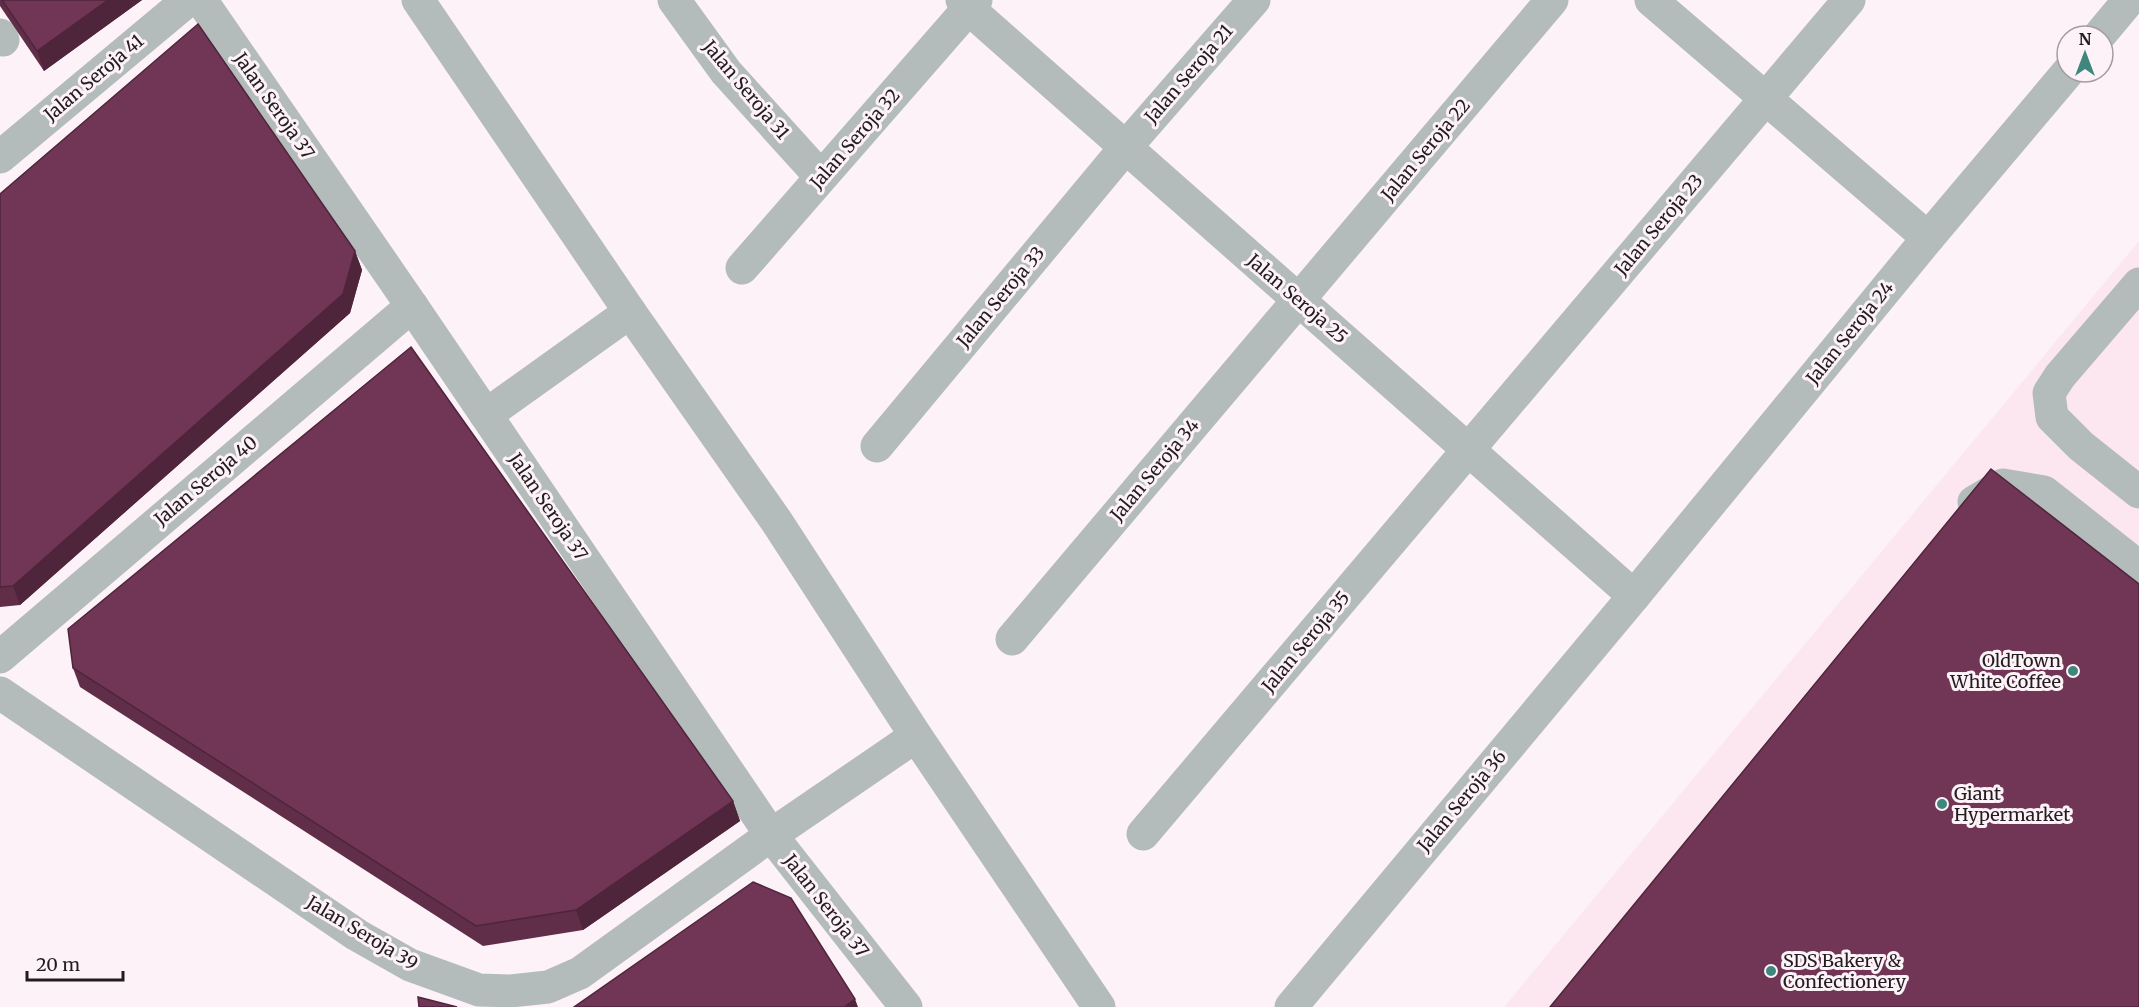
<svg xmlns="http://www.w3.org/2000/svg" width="2139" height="1007" font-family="Merriweather,serif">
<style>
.built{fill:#fce7f0}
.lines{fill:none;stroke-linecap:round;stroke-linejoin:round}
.minor{stroke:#b4bcbb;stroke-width:33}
.wall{fill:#612e49}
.shaded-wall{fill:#4f253c}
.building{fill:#713555;stroke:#4f253c;stroke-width:1.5}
.poi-dot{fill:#3f867f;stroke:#fdf2f7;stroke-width:2}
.labels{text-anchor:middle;stroke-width:6;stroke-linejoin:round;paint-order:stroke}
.street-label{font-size:18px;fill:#221c1e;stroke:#fdf2f7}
.poi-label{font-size:18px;fill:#221c1e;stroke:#fdf2f7;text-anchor:start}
</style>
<rect width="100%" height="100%" fill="#fdf2f7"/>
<!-- built -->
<polygon class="built" points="2139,241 2139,1007 1504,1007"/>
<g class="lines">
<!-- minor -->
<g class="minor">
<polyline points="201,0 412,306 771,835 906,1007"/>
<polyline points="418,0 630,312 777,522 916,736 1099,1007"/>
<polyline points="674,0 726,72 821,177"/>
<polyline points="962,0 969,9 1634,596"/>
<polyline points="1651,0 1928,238"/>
<polyline points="0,35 3,40"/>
<polyline points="2099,36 2129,0"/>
<polyline points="0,157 188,0"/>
<polyline points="742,268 976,0"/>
<polyline points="2139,284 2060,376 2049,393 2052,417 2081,446 2139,492"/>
<polyline points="486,415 630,312"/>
<polyline points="877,446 1125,148 1254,0"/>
<polyline points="1974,502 2003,485 2044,492 2139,567"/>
<polyline points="1012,639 1552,0"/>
<polyline points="0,657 412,306"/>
<polyline points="0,693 357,935 410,965 479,990 511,991 548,987 580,973 771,835 916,736"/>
<polyline points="1143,834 1849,0"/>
<polyline points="1291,1007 1634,596 1928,238 2068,72"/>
</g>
</g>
<!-- wall -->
<g class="wall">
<polygon points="0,0 142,0 44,71 0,6"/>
<polygon points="0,194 355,251 362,270 350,313 20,605 0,607"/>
<polygon points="73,668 733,801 740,821 583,930 483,946 80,687"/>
</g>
<!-- shaded-wall -->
<g class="shaded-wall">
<polygon points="108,0 142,0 44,71 37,51"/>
<polygon points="355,251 362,270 350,313 20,605 13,586"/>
<polygon points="733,801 740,821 583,930 576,910"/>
<polygon points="855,999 858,1007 844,1007"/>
</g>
<!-- building -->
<g class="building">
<polygon points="2,0 108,0 37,51"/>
<polygon points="198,24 355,251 343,294 13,586 0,587 0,194"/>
<polygon points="411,347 733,801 576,910 476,926 73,668 68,629"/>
<polygon points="1991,469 2139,584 2139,1007 1550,1007"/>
<polygon points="753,882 791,898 855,999 844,1007 574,1007"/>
<polygon points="418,997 457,1007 419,1007"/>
</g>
<!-- markers -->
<g class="poi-dot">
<circle cx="2073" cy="671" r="6"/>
<circle cx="1942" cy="804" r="6"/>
<circle cx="1771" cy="971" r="6"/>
</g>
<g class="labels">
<!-- street labels -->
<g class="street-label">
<text transform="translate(1189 74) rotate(-49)" y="6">Jalan Seroja 21</text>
<text transform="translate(94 78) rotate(-40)" y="6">Jalan Seroja 41</text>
<text transform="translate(746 90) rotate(50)" y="6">Jalan Seroja 31</text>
<text transform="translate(274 106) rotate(55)" y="6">Jalan Seroja 37</text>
<text transform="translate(855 139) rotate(-49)" y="6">Jalan Seroja 32</text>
<text transform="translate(1426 150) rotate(-50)" y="6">Jalan Seroja 22</text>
<text transform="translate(1659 225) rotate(-50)" y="6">Jalan Seroja 23</text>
<text transform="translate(1001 297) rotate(-50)" y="6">Jalan Seroja 33</text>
<text transform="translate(1297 299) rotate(41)" y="6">Jalan Seroja 25</text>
<text transform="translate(1850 333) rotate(-51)" y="6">Jalan Seroja 24</text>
<text transform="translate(1155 470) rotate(-50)" y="6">Jalan Seroja 34</text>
<text transform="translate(206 481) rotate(-40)" y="6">Jalan Seroja 40</text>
<text transform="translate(548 507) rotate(56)" y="6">Jalan Seroja 37</text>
<text transform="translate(1306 642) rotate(-50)" y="6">Jalan Seroja 35</text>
<text transform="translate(1462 801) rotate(-50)" y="6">Jalan Seroja 36</text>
<text transform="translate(826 906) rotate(52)" y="6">Jalan Seroja 37</text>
<text transform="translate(362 933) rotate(31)" y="6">Jalan Seroja 39</text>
</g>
<!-- poi labels -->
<g class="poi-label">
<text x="2061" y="667" text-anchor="end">OldTown<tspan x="2061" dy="21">White Coffee</tspan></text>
<text x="1954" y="800">Giant<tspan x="1954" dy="21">Hypermarket</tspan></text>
<text x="1783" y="967">SDS Bakery &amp;<tspan x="1783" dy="21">Confectionery</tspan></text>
</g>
</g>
<!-- north arrow -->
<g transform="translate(2085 54)"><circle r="28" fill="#fdf2f7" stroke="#a59ca0" stroke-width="1.5"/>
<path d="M0-4.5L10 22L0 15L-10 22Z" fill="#3f867f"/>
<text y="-9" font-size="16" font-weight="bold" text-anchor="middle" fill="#221c1e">N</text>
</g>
<!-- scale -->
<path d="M27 971v9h96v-9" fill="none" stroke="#221c1e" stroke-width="3"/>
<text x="36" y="971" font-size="18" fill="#221c1e" stroke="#fdf2f7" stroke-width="4.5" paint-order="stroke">20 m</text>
</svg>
